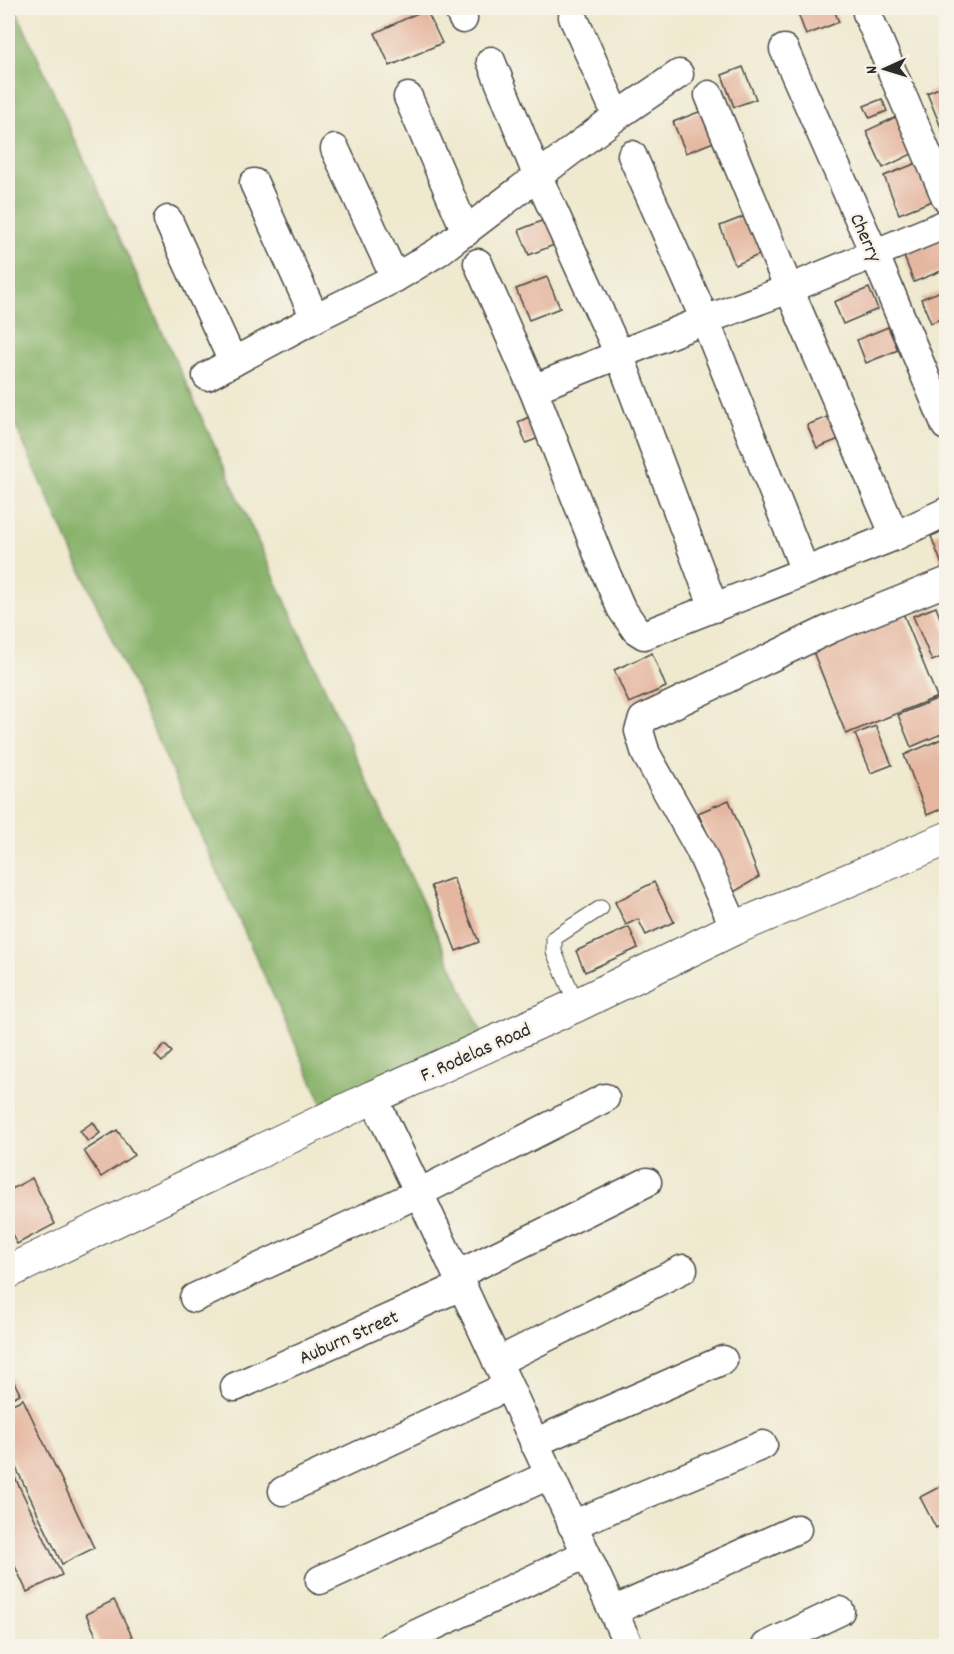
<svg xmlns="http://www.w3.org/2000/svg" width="954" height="1654" font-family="Dekko,sans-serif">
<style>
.forest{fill:#88b26a;stroke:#5a6e4a;stroke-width:1.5}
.building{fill:#e5b7a1}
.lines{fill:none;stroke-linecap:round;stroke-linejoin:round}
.service-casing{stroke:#484844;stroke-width:17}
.minor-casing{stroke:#484844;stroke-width:31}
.tertiary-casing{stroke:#484844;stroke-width:35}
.service{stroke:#fff;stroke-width:15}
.minor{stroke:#fff;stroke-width:28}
.tertiary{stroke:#fff;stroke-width:33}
.labels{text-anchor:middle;stroke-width:5;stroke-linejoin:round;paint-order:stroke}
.street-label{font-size:20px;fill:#2b2b2b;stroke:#f7f3e8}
</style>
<rect width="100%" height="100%" fill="#f7f3e8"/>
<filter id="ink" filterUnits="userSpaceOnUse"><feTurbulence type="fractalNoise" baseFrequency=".0167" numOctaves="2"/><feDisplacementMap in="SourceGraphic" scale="12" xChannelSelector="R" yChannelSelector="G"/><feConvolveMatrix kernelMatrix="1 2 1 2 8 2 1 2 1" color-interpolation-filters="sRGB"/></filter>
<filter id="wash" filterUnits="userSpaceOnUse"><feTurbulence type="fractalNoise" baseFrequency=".008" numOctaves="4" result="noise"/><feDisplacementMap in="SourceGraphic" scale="24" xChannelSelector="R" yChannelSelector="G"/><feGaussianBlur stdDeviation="1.35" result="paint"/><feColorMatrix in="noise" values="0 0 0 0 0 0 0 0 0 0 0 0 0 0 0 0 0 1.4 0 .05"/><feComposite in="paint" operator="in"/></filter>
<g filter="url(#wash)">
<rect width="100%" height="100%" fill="#efe9cf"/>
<!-- forest -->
<polygon class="forest" points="8,8 15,8 482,1033 326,1112 8,409"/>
<g id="blocks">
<!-- building -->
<g class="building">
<polygon points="796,8 833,8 839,22 806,35"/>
<polygon points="426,9 442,43 390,66 375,33"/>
<polygon points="743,67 756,99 734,107 722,75"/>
<polygon points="946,85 946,134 944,135 927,93"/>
<polygon points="882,99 887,111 870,118 864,106"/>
<polygon points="709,108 721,139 686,153 673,122"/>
<polygon points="898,116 914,153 883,168 866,131"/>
<polygon points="917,163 932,201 899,214 884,176"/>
<polygon points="753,213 768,251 735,265 720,226"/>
<polygon points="554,216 564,241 529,255 519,230"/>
<polygon points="940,239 946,255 946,269 914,282 903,254"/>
<polygon points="547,277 560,308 529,320 516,289"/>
<polygon points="869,288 878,309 843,324 834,302"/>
<polygon points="946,289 946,316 931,323 921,299"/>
<polygon points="888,327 898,350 866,363 857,340"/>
<polygon points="540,412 549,434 526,443 518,422"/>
<polygon points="835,414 844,437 817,448 807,425"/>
<polygon points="946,530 946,563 942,565 931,536"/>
<polygon points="936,607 946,634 946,655 932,661 913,616"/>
<polygon points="903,613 937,697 846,734 812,649"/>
<polygon points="652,653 666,687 629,703 614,670"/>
<polygon points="946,695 946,732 911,747 898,715"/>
<polygon points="876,726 892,765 871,773 855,734"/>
<polygon points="946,737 946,807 927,815 904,755"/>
<polygon points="729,800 759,877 734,892 698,813"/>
<polygon points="453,878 479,942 456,951 431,886"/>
<polygon points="654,882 674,922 646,935 638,919 626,925 615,902"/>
<polygon points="629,927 638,948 585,972 576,951"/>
<polygon points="165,1045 172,1052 162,1062 155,1055"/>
<polygon points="93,1122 100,1133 88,1142 80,1131"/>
<polygon points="117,1130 134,1155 101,1177 84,1151"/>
<polygon points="32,1178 55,1224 17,1244 8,1226 8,1191"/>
<polygon points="8,1370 20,1394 8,1400"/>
<polygon points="23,1399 94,1548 62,1564 8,1451 8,1406"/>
<polygon points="8,1463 62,1575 27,1592 8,1551"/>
<polygon points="945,1484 946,1522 936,1528 920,1497"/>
<polygon points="114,1600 137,1646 101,1646 86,1614"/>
</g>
</g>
</g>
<g filter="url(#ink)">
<use href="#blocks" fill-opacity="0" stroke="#484844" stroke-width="1.5"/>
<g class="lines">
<!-- service casing -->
<g class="service-casing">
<polyline id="service" points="577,1005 554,952 554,938 601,908"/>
</g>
<!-- minor casing -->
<g class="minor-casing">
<g id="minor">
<polyline points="458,8 463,19"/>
<polyline points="867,13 946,198"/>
<polyline points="573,17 617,116"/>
<polyline points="784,49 875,255 946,426"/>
<polyline points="491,61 538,177 619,354 714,608"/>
<polyline points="709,95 789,289 895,536"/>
<polyline points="408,97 466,232"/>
<polyline points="335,149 395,278"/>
<polyline points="632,155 705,320 805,571"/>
<polyline points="254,183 315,318"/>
<polyline points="168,220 233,362"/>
<polyline points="478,263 533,389 601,562 621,608 636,630 644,635 895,536 946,512"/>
<polyline points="207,376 315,318 395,278 438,252 617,116 679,74"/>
<polyline points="533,389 705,320 789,289 946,224"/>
<polyline points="735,928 699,848 646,754 639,731 643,719 832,628 946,582"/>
<polyline points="373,1097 419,1193 629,1646"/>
<polyline points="457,1275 647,1182"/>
<polyline points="194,1298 419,1193 605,1098"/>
<polyline points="497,1362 683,1269"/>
<polyline points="235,1387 461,1286"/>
<polyline points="534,1443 723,1360"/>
<polyline points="283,1491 508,1386"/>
<polyline points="572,1525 763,1445"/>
<polyline points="320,1580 549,1475"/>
<polyline points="613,1611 797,1529"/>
<polyline points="391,1646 586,1554"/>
<polyline points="766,1646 840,1611"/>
</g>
</g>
<!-- tertiary casing -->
<g class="tertiary-casing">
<polyline id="tertiary" points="8,1272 373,1097 577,1005 735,928 946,839"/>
</g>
<!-- service -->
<use href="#service" class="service"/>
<!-- minor -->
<use href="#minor" class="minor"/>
<!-- tertiary -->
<use href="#tertiary" class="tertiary"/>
</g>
</g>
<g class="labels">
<!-- street labels -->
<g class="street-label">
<text transform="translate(867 237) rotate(66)" y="7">Cherry</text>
<text transform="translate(475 1051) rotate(-24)" y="7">F. Rodelas Road</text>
<text transform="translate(348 1336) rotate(-24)" y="7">Auburn Street</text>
</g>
</g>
<!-- margin -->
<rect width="954" height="1654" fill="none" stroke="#f7f3e8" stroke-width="30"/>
<!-- north arrow -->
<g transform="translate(885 69) rotate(266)" stroke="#f7f3e8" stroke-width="4.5" paint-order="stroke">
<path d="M0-4.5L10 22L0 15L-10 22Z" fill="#2b2b2b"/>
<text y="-9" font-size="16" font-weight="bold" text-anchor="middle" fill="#2b2b2b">N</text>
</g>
</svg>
